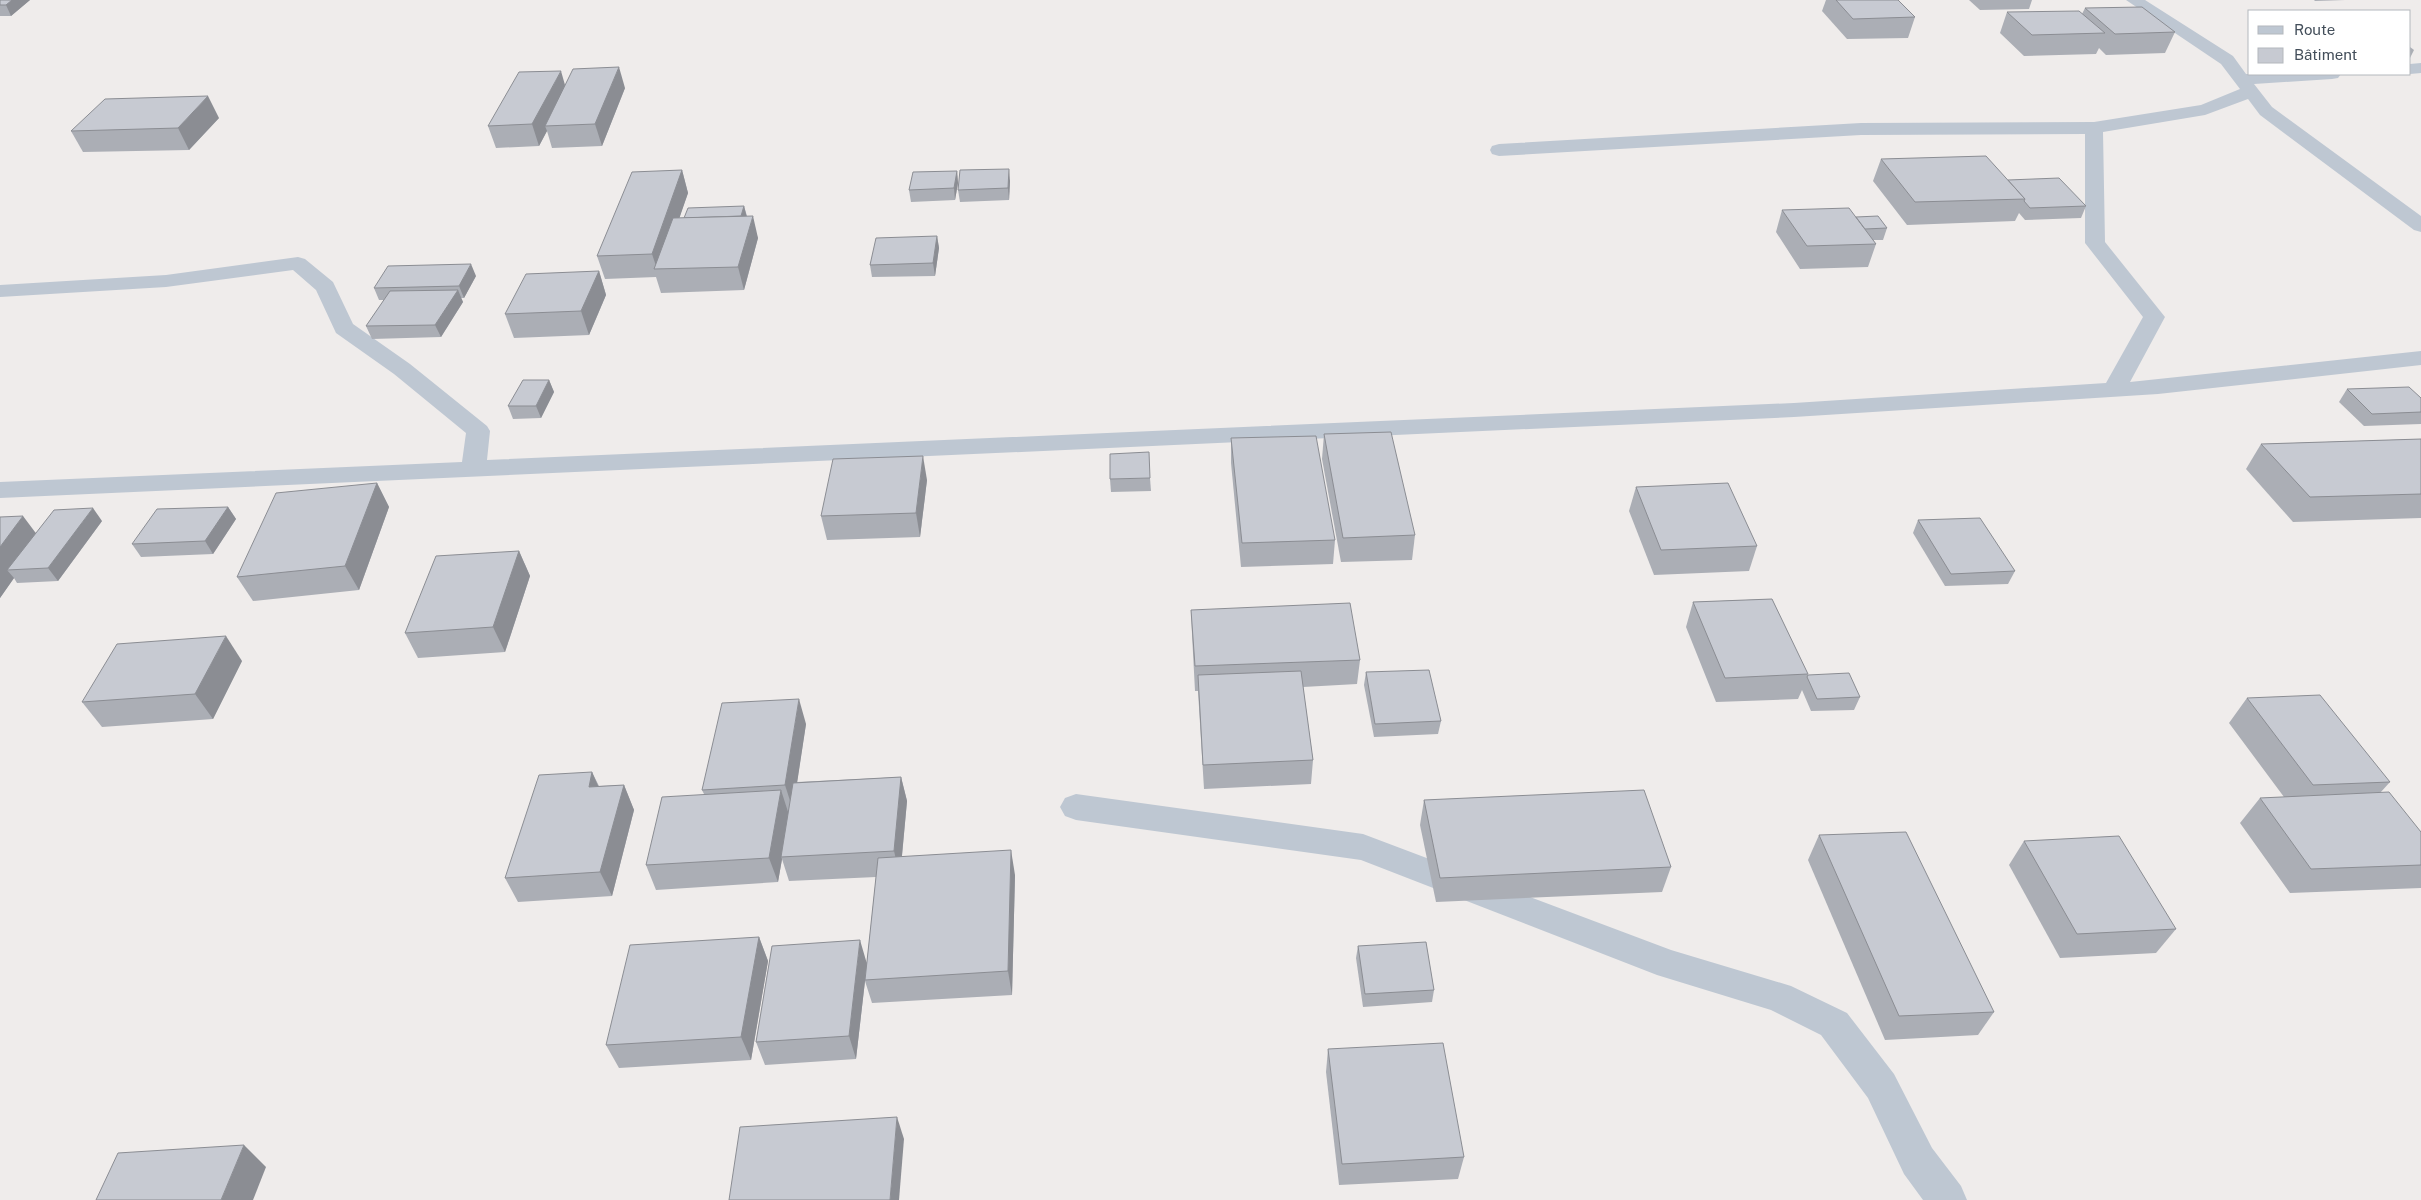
<svg xmlns="http://www.w3.org/2000/svg" width="2421" height="1200" font-family="'Public Sans',sans-serif">
<style>
.lines{fill:none;stroke-linecap:round;stroke-linejoin:round}
.street{fill:#bec7d2;fill-rule:evenodd}
.wall{fill:#abaeb5}
.shaded-wall{fill:#8b8d93}
.building{fill:#c7cad2;stroke:#8b8d93}
</style>
<rect width="100%" height="100%" fill="#efeceb"/>
<g class="lines">
<!-- street -->
<g class="street">
<polygon points="2126,0 2145,0 2233,56 2246,74 2341,74 2338,78 2332,79 2254,84 2272,107 2421,216 2421,232 2414,230 2260,115 2248,99 2205,115 2103,132 2105,242 2165,317 2130,382 2421,351 2421,365 2158,394 1794,417 0,498 0,482 462,462 466,433 394,374 336,333 316,290 293,270 166,287 0,297 0,285 166,275 298,257 305,259 333,282 353,324 410,364 487,426 490,431 487,460 1794,403 2106,383 2143,317 2085,243 2085,134 1861,135 1499,156 1492,154 1490,150 1492,146 1499,144 1861,123 2094,122 2201,105 2240,89 2221,64"/>
<polygon points="2421,63 2421,73 2410,74 2408,74 2410,64"/>
<polygon points="1076,794 1363,834 1671,950 1791,986 1847,1013 1894,1074 1932,1148 1961,1186 1967,1200 1923,1200 1904,1174 1868,1098 1821,1035 1771,1010 1657,975 1361,860 1076,820 1065,816 1060,807 1065,798"/>
</g>
</g>
<!-- wall -->
<g class="wall">
<polygon points="0,0 30,0 11,16 0,16"/>
<polygon points="1826,0 1898,0 1915,17 1908,38 1847,39 1822,11"/>
<polygon points="1969,0 2032,0 2029,9 1980,10"/>
<polygon points="2314,0 2345,0 2315,1"/>
<polygon points="2085,8 2175,32 2165,53 2106,55 2099,48 2096,54 2024,56 2000,33 2007,12 2082,14"/>
<polygon points="2410,47 2414,50 2410,58"/>
<polygon points="565,85 625,88 602,146 552,148 547,131 539,146 496,148 488,126"/>
<polygon points="219,118 189,150 83,152 71,131"/>
<polygon points="1881,159 2086,206 2081,218 2025,220 2019,213 2015,221 1907,225 1873,181"/>
<polygon points="682,170 688,193 679,218 684,218 744,206 747,216 758,238 744,290 661,293 656,277 605,279 597,256"/>
<polygon points="957,171 958,183 955,200 911,202 909,190"/>
<polygon points="1010,181 1009,200 960,202 958,190"/>
<polygon points="1782,210 1856,217 1887,228 1883,240 1873,240 1876,244 1868,267 1800,269 1776,232"/>
<polygon points="937,236 939,248 935,276 872,277 870,265"/>
<polygon points="599,271 606,295 589,335 514,338 505,314"/>
<polygon points="476,276 464,298 461,298 463,302 441,337 372,339 366,326 384,300 379,300 374,288"/>
<polygon points="549,380 554,392 541,418 513,419 508,406"/>
<polygon points="2347,389 2421,398 2421,424 2364,426 2339,402"/>
<polygon points="1324,434 1415,535 1412,560 1341,562 1322,459"/>
<polygon points="1231,438 1335,540 1333,564 1241,567 1231,463"/>
<polygon points="2421,439 2421,518 2293,522 2246,469 2261,444"/>
<polygon points="1150,478 1151,491 1111,492 1110,479"/>
<polygon points="927,480 920,537 827,540 821,516"/>
<polygon points="377,483 389,507 359,590 253,601 237,577"/>
<polygon points="1636,487 1757,546 1749,571 1654,575 1629,511"/>
<polygon points="228,507 236,519 213,554 141,557 132,544"/>
<polygon points="0,517 36,533 102,521 58,581 17,583 14,578 0,598"/>
<polygon points="1918,520 2015,571 2008,584 1945,586 1913,533"/>
<polygon points="519,551 530,576 505,652 418,658 405,633"/>
<polygon points="1772,599 1808,675 1860,697 1854,710 1811,711 1802,690 1798,699 1716,702 1686,627 1693,602"/>
<polygon points="1191,610 1360,660 1357,684 1303,687 1313,760 1311,784 1204,789 1198,691 1195,691 1192,634"/>
<polygon points="242,661 213,719 102,727 82,702"/>
<polygon points="1366,672 1441,721 1438,734 1374,737 1364,685"/>
<polygon points="2247,698 2390,782 2380,793 2421,832 2421,888 2290,893 2240,823 2260,798 2284,797 2229,723"/>
<polygon points="806,724 797,782 901,777 907,801 902,856 1015,875 1012,995 872,1003 865,981 856,1059 765,1065 756,1042 867,962 876,877 789,881 782,859 778,882 656,890 646,865 704,794 702,790"/>
<polygon points="592,772 599,786 624,785 634,810 612,896 518,902 505,878"/>
<polygon points="1424,800 1671,867 1662,892 1436,902 1420,825"/>
<polygon points="1819,835 1994,1012 1978,1035 1885,1040 1808,860"/>
<polygon points="2024,841 2176,929 2156,953 2060,958 2009,865"/>
<polygon points="759,937 768,961 751,1060 619,1068 606,1045"/>
<polygon points="1358,946 1434,990 1432,1002 1363,1007 1356,958"/>
<polygon points="1328,1049 1464,1157 1458,1179 1339,1185 1326,1072"/>
</g>
<!-- shaded-wall -->
<g class="shaded-wall">
<polygon points="12,0 30,0 11,16 6,5"/>
<polygon points="619,67 625,88 602,146 595,124"/>
<polygon points="561,71 567,92 545,126 547,131 539,146 532,124"/>
<polygon points="208,96 219,118 189,150 178,128"/>
<polygon points="1009,169 1010,181 1009,200 1008,188"/>
<polygon points="682,170 688,193 662,269 657,269 652,254"/>
<polygon points="957,171 958,183 955,200 954,188"/>
<polygon points="744,206 747,218 740,221"/>
<polygon points="753,216 758,238 744,290 738,267"/>
<polygon points="937,236 939,248 935,276 933,263"/>
<polygon points="471,264 476,276 464,298 459,286"/>
<polygon points="599,271 606,295 589,335 581,311"/>
<polygon points="458,290 463,302 441,337 435,325"/>
<polygon points="549,380 554,392 541,418 536,406"/>
<polygon points="923,456 927,480 920,537 916,513"/>
<polygon points="377,483 389,507 359,590 345,566"/>
<polygon points="228,507 236,519 213,554 205,541"/>
<polygon points="93,508 102,521 58,581 48,568"/>
<polygon points="23,516 41,540 7,570 14,578 0,598 0,547"/>
<polygon points="519,551 530,576 505,652 493,627"/>
<polygon points="226,636 242,661 213,719 195,694"/>
<polygon points="799,699 806,724 793,810 785,785"/>
<polygon points="592,772 603,797 589,787"/>
<polygon points="901,777 907,801 900,876 894,851"/>
<polygon points="624,785 634,810 612,896 600,872"/>
<polygon points="781,790 789,815 781,857 782,859 778,882 769,858"/>
<polygon points="1011,850 1015,875 1012,995 1008,971"/>
<polygon points="759,937 768,961 751,1060 741,1037"/>
<polygon points="860,940 867,964 865,980 865,981 856,1059 849,1036"/>
<polygon points="897,1117 904,1139 899,1200 890,1200"/>
<polygon points="244,1145 266,1167 253,1200 221,1200"/>
</g>
<!-- building -->
<g class="building">
<polygon points="0,0 12,0 6,5 0,5"/>
<polygon points="1836,0 1898,0 1915,17 1853,19"/>
<polygon points="2142,7 2175,32 2115,34 2085,8"/>
<polygon points="2079,11 2105,33 2032,35 2007,12"/>
<polygon points="619,67 595,124 545,126 573,69"/>
<polygon points="561,71 532,124 488,126 519,72"/>
<polygon points="208,96 178,128 71,131 105,99"/>
<polygon points="1986,156 2025,199 1915,202 1881,159"/>
<polygon points="1009,169 1008,188 958,190 960,170"/>
<polygon points="682,170 652,254 597,256 632,172"/>
<polygon points="957,171 954,188 909,190 913,172"/>
<polygon points="2059,178 2086,206 2030,208 2024,201 2025,199 2008,180"/>
<polygon points="744,206 741,216 684,218 688,208"/>
<polygon points="1849,208 1876,244 1807,246 1782,210"/>
<polygon points="753,216 738,267 654,269 673,218"/>
<polygon points="1878,216 1887,228 1865,229 1856,217"/>
<polygon points="937,236 933,263 870,265 876,238"/>
<polygon points="471,264 459,286 374,288 388,266"/>
<polygon points="599,271 581,311 505,314 526,274"/>
<polygon points="458,290 435,325 366,326 390,291"/>
<polygon points="523,380 549,380 536,406 508,406"/>
<polygon points="2409,387 2421,398 2421,412 2372,414 2347,389"/>
<polygon points="1391,432 1415,535 1343,538 1324,434"/>
<polygon points="1316,436 1335,540 1242,543 1231,438"/>
<polygon points="2421,439 2421,494 2310,497 2261,444"/>
<polygon points="1149,452 1150,478 1110,479 1110,454"/>
<polygon points="923,456 916,513 821,516 833,459"/>
<polygon points="377,483 345,566 237,577 276,493"/>
<polygon points="1728,483 1757,546 1661,550 1636,487"/>
<polygon points="228,507 205,541 132,544 157,509"/>
<polygon points="93,508 48,568 7,570 54,510"/>
<polygon points="23,516 0,547 0,517"/>
<polygon points="1980,518 2015,571 1951,574 1918,520"/>
<polygon points="519,551 493,627 405,633 436,556"/>
<polygon points="1772,599 1808,674 1725,678 1693,602"/>
<polygon points="1350,603 1360,660 1195,666 1191,610"/>
<polygon points="226,636 195,694 82,702 117,644"/>
<polygon points="1429,670 1441,721 1375,724 1366,672"/>
<polygon points="1301,671 1313,760 1203,765 1198,675"/>
<polygon points="1849,673 1860,697 1817,699 1807,677 1808,675"/>
<polygon points="2320,695 2390,782 2313,785 2247,698"/>
<polygon points="799,699 785,785 702,790 722,703"/>
<polygon points="592,772 589,787 624,785 600,872 505,878 539,775"/>
<polygon points="901,777 894,851 781,857 793,783"/>
<polygon points="781,790 769,858 646,865 662,797"/>
<polygon points="1644,790 1671,867 1440,878 1424,800"/>
<polygon points="2389,792 2421,832 2421,865 2311,869 2260,798"/>
<polygon points="1906,832 1994,1012 1899,1016 1819,835"/>
<polygon points="2119,836 2176,929 2077,934 2024,841"/>
<polygon points="1011,850 1008,971 865,980 878,858"/>
<polygon points="759,937 741,1037 606,1045 630,945"/>
<polygon points="860,940 849,1036 756,1042 772,946"/>
<polygon points="1426,942 1434,990 1365,994 1358,946"/>
<polygon points="1443,1043 1464,1157 1342,1164 1328,1049"/>
<polygon points="897,1117 890,1200 729,1200 740,1127"/>
<polygon points="244,1145 221,1200 96,1200 118,1153"/>
</g>
<!-- legend -->
<rect x="2248" y="10" width="162" height="65" fill="#ffffff" stroke="#b4b8bd"/>
<rect x="2258" y="26" width="25" height="8" fill="#bec7d2" stroke="#b4b8bd"/>
<text x="2294" y="35" font-size="15" fill="#434e5a">Route</text>
<rect x="2258" y="48" width="25" height="15" fill="#c7cad2" stroke="#b4b8bd"/>
<text x="2294" y="60" font-size="15" fill="#434e5a">Bâtiment</text>
</svg>
